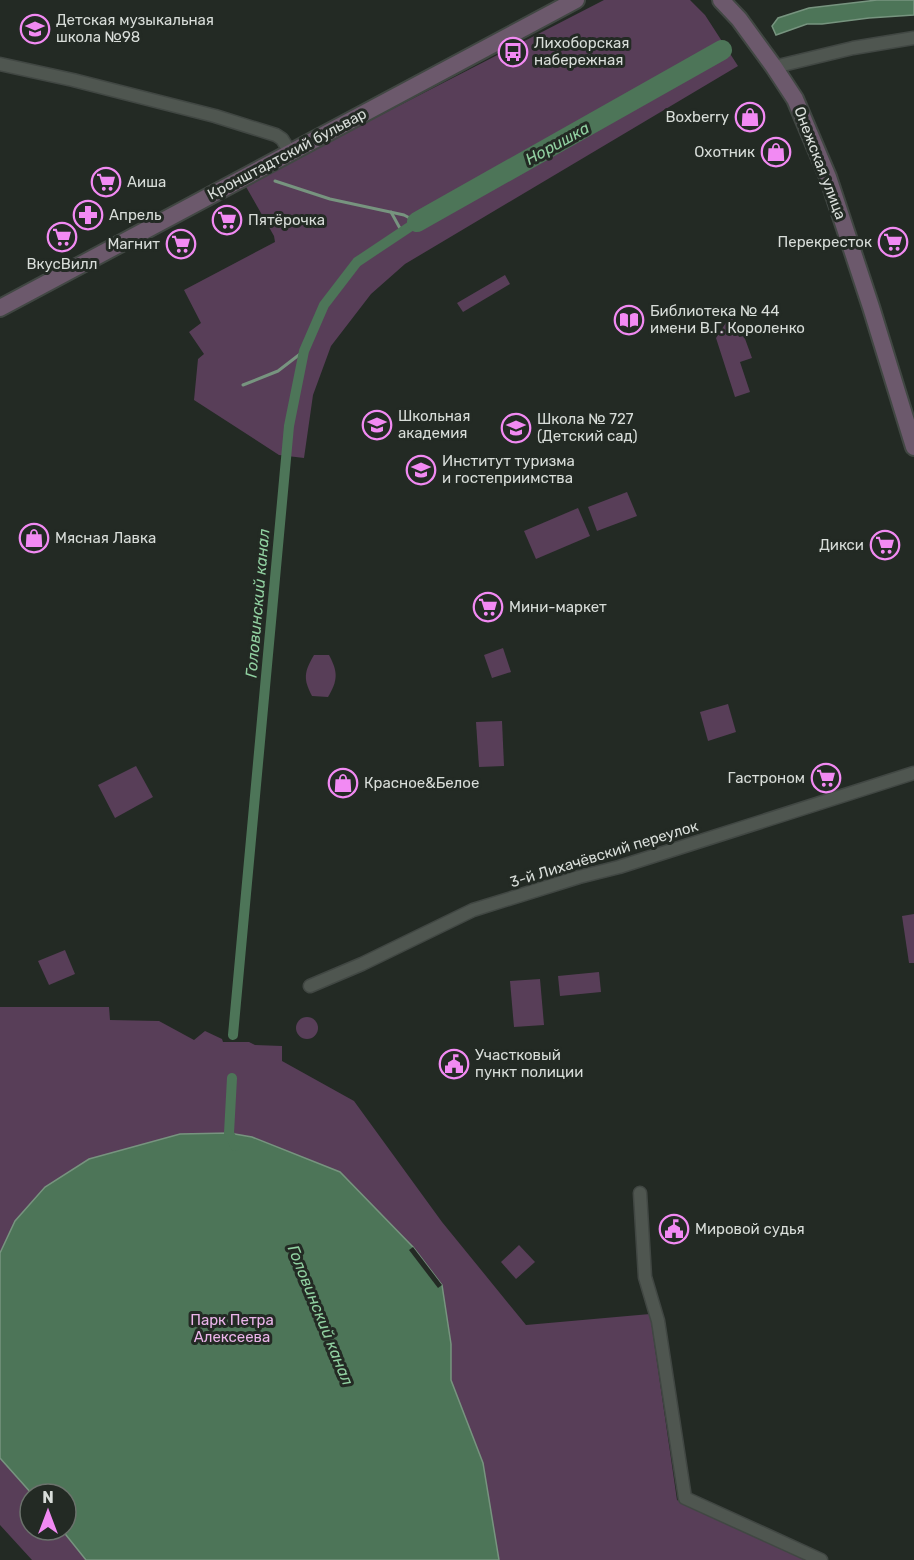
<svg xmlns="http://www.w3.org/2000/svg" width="914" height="1560" font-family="Rubik,sans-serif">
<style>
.green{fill:#583e58;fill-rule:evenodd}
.water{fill:#4d7558;stroke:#77947f;stroke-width:1.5}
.pier{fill:#232a24}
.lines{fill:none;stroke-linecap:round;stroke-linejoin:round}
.stream{stroke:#77947f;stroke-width:3}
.canal{stroke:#4d7558;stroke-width:10}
.river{stroke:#4d7558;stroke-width:20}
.street-casing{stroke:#414743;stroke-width:15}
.secondary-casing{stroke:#414743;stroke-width:20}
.street{stroke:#4f5650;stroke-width:12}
.secondary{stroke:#6c596c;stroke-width:16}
.labels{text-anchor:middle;stroke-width:6;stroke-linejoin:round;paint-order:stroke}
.poi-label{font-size:15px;fill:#d8ddd9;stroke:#232a24;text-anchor:start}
.street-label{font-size:15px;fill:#d8ddd9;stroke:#232a24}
.park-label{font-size:15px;fill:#ebb4ea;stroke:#232a24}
.water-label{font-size:16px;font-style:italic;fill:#91d1a1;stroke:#232a24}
</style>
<rect width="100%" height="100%" fill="#232a24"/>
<!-- green -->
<g class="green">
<polygon points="604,0 690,0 705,15 738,66 405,264 371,294 331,346 313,395 304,458 279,455 194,400 198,359 204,354 189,332 201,323 184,290 275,242 274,236 245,185"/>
<polygon points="505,275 510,284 463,312 457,303"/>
<polygon points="731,315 739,337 744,336 752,358 740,362 750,392 735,397 716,338"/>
<polygon points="627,492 637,516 597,531 588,507"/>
<polygon points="578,508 590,536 536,559 524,531"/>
<polygon points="503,648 511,672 492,678 484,655"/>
<path d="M314 655H329C338 672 338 680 328 697L312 696C303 679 304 672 314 655Z"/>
<polygon points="728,704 736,732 708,741 700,712"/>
<polygon points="502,721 504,766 479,767 476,722"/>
<polygon points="136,766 153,797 115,818 98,785"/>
<polygon points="914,914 914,963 909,963 902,916"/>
<polygon points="65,950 75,974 49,985 38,961"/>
<polygon points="599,972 601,992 560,996 558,976"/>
<polygon points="540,979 544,1025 514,1027 510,981"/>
<path d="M0 1007H109L110 1020 159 1021 194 1040 205 1031 222 1039 223 1042H249L255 1045 282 1046V1061L354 1101 442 1222 526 1325 650 1314 677 1500 806 1560H32L0 1525ZM30 1494H66V1530H30Z"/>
<circle cx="307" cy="1028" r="11"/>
<polygon points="519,1245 535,1262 516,1279 501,1262"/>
</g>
<!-- water -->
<g class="water">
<polygon points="877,0 914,0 914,15 869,18 822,24 807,24 776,35 772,26 778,18 809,8"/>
<polygon points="229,1133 252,1137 340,1172 413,1247 442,1285 451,1344 451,1380 483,1463 499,1560 86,1560 62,1530 66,1530 66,1494 32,1494 0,1458 0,1253 15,1221 45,1187 89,1159 180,1134"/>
</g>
<!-- pier -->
<polygon class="pier" points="413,1247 442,1285 438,1288 409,1250"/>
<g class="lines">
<!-- stream -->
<g class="stream">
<polyline points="275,181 330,199 404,215 417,222"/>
<polyline points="391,212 402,232"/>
<polyline points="243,385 278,371 304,351"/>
</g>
<!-- canal -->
<g class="canal">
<polyline points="233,1035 289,426 304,351 324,305 357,262 417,222"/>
<polyline points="232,1078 229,1133 235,1146"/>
</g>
<!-- river -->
<polyline class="river" points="417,222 722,50"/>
<!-- street casing -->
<g class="street-casing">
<g id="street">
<polyline points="0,64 73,80 215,116 276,135 282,139 290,152"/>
<polyline points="774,67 853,48 914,38"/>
<polyline points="310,986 362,964 473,910 579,877 619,867 914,773"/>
<polyline points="640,1193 645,1277 658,1321 685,1498 821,1560"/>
</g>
</g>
<!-- secondary casing -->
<g class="secondary-casing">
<g id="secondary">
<polyline points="721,0 739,19 774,67 795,99 828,177 871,307 914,447"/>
<polyline points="0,308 576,0"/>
</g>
</g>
<!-- street -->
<use href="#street" class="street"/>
<!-- secondary -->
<use href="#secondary" class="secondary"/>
</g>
<!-- icons -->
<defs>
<g id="school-ring" transform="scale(1.5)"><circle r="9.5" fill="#232a24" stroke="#f28af3" stroke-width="1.5"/><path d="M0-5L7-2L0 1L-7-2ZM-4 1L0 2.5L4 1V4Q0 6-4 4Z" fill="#f28af3"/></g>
<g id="bus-ring" transform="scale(1.5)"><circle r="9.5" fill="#232a24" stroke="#f28af3" stroke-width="1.5"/><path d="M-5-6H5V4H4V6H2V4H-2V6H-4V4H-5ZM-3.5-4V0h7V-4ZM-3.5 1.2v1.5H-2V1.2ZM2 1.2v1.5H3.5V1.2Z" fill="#f28af3"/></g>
<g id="shop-ring" transform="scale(1.5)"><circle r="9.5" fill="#232a24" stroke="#f28af3" stroke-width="1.5"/><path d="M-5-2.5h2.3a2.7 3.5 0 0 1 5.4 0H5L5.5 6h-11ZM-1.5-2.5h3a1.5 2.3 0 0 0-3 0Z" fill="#f28af3"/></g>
<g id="supermarket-ring" transform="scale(1.5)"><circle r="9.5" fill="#232a24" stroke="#f28af3" stroke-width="1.5"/><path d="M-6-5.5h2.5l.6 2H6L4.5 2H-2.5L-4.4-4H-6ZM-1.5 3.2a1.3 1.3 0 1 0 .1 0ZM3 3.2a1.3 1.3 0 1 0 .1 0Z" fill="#f28af3"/></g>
<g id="pharmacy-ring" transform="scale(1.5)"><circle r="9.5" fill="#232a24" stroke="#f28af3" stroke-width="1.5"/><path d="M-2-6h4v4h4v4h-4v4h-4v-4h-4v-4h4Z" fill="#f28af3"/></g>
<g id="library-ring" transform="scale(1.5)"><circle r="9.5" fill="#232a24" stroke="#f28af3" stroke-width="1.5"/><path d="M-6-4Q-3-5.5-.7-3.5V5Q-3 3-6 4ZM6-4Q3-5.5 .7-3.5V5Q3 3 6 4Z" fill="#f28af3"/></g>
<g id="university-ring" transform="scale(1.5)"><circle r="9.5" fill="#232a24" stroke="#f28af3" stroke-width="1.5"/><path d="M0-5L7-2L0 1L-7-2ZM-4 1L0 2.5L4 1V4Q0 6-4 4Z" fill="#f28af3"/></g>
<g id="civic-ring" transform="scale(1.5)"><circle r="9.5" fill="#232a24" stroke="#f28af3" stroke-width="1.5"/><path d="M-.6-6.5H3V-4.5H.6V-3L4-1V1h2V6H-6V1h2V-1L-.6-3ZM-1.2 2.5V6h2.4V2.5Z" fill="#f28af3"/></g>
</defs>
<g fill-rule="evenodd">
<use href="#school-ring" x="35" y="29"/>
<use href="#bus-ring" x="513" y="52"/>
<use href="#shop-ring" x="750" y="117"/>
<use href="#shop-ring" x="776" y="152"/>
<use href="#supermarket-ring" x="106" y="182"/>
<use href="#pharmacy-ring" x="88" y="215"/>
<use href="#supermarket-ring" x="227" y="220"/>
<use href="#supermarket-ring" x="62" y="237"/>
<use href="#supermarket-ring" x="893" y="242"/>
<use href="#supermarket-ring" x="181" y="244"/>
<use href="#library-ring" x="629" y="320"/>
<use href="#school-ring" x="377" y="425"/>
<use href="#school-ring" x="516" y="428"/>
<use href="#university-ring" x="421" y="470"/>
<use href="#shop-ring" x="34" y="538"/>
<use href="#supermarket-ring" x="885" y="545"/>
<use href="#supermarket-ring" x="488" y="607"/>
<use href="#supermarket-ring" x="826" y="778"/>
<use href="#shop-ring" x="343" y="783"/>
<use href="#civic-ring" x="454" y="1064"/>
<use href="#civic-ring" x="674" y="1229"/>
</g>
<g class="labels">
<!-- poi labels -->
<g class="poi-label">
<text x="56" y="25">Детская музыкальная<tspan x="56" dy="17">школа №98</tspan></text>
<text x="534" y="48">Лихоборская<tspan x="534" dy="17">набережная</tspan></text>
<text x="729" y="122" text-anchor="end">Boxberry</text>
<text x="755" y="157" text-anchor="end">Охотник</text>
<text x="127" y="187">Аиша</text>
<text x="109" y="220">Апрель</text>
<text x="248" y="225">Пятёрочка</text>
<text x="872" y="247" text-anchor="end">Перекресток</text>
<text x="160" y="249" text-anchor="end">Магнит</text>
<text x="62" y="269" text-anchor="middle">ВкусВилл</text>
<text x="650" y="316">Библиотека № 44<tspan x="650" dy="17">имени В.Г. Короленко</tspan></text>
<text x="398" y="421">Школьная<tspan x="398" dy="17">академия</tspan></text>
<text x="537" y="424">Школа № 727<tspan x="537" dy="17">(Детский сад)</tspan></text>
<text x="442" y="466">Институт туризма<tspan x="442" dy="17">и гостеприимства</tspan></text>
<text x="55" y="543">Мясная Лавка</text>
<text x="864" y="550" text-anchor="end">Дикси</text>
<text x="509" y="612">Мини-маркет</text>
<text x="805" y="783" text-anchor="end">Гастроном</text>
<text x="364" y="788">Красное&amp;Белое</text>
<text x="475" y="1060">Участковый<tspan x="475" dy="17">пункт полиции</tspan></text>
<text x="695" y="1234">Мировой судья</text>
</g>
<!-- street labels -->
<g class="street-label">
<text transform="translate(287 154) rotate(-28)" y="5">Кронштадтский бульвар</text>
<text transform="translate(820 163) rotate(69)" y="5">Онежская улица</text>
<text transform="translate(604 854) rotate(-17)" y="5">3-й Лихачёвский переулок</text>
</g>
<!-- park labels -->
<g class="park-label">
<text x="232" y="1325">Парк Петра<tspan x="232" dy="17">Алексеева</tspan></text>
</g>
<!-- water labels -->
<g class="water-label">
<text transform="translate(557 143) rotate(-29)" y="6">Норишка</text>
<text transform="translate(257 603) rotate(-85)" y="6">Головинский канал</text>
<text transform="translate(321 1315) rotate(68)" y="6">Головинский канал</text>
</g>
</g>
<!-- north arrow -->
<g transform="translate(48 1512)"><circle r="28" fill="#232a24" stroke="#6b726c" stroke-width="1.5"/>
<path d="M0-4.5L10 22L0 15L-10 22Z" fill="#f28af3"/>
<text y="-9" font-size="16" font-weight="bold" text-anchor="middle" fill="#d8ddd9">N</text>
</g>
</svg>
